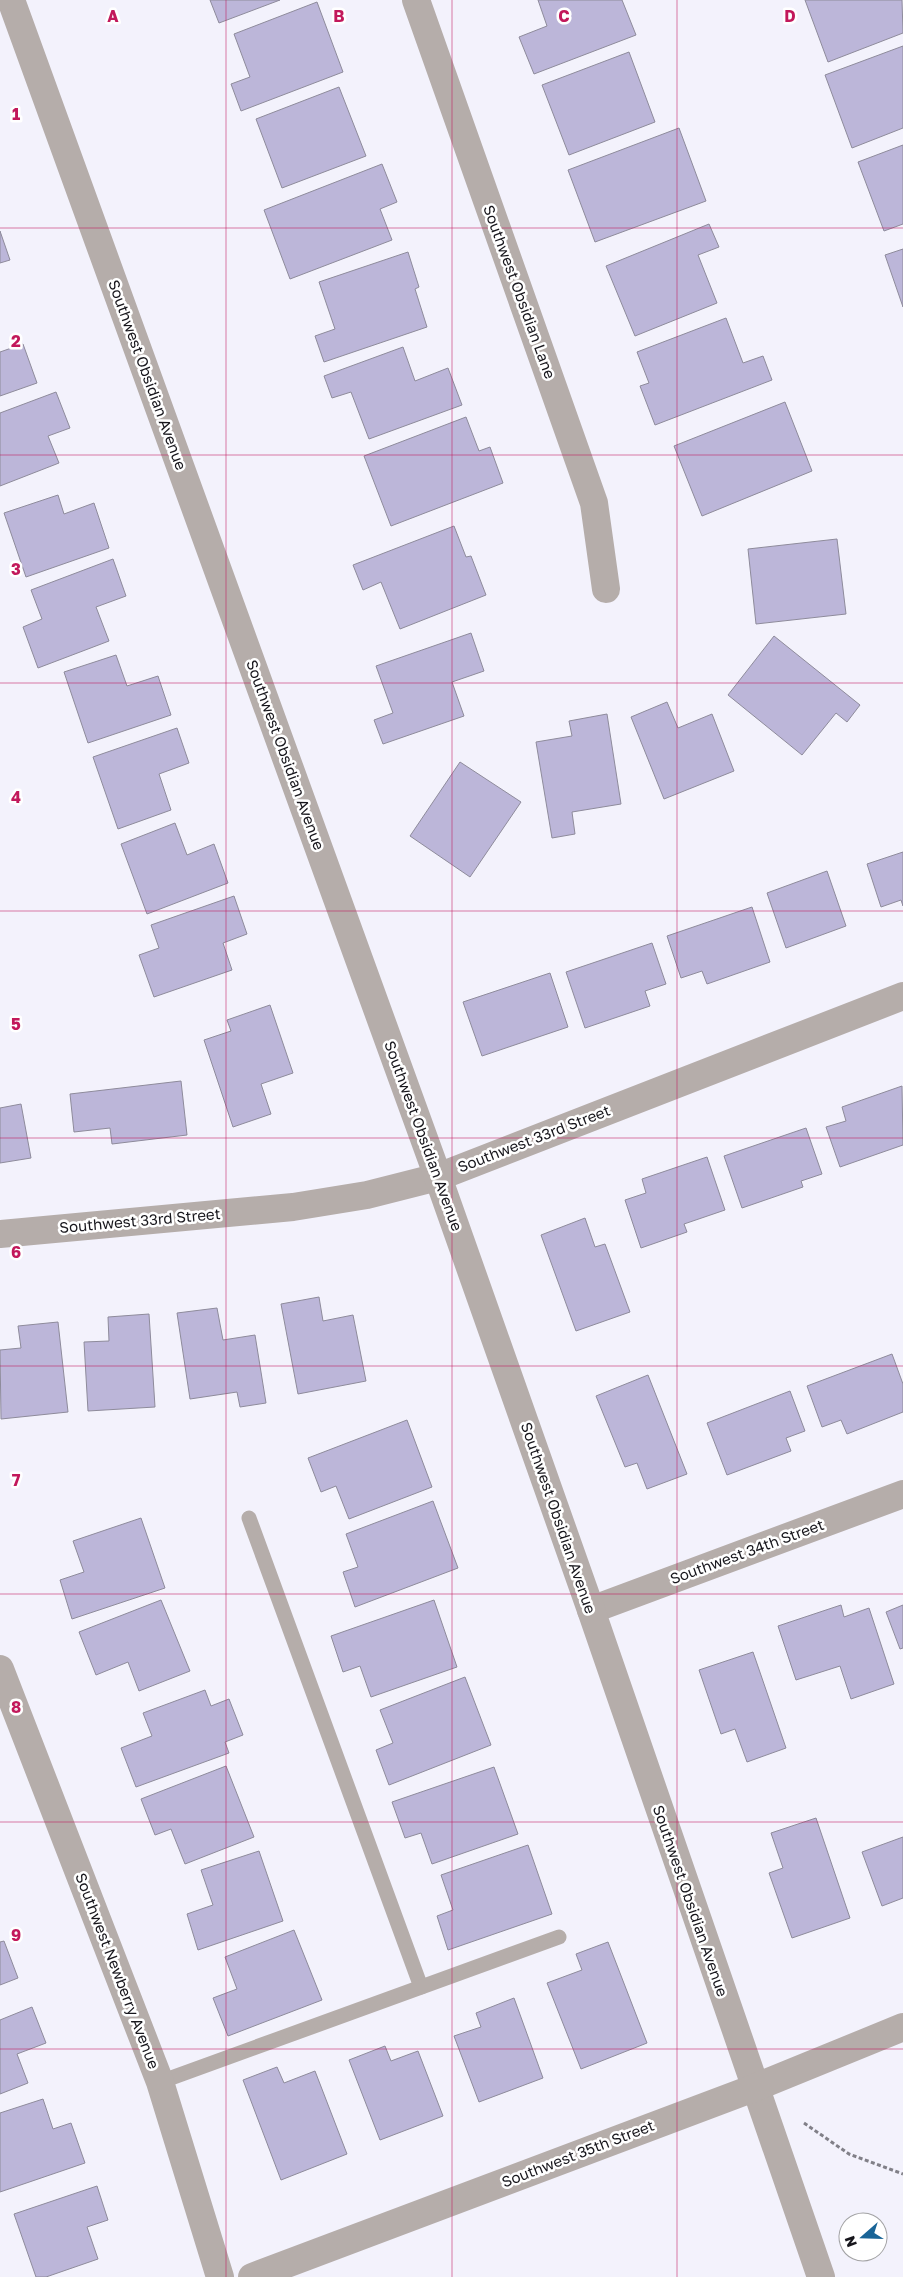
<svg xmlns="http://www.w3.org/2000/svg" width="903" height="2277" font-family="'Golos Text',sans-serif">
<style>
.building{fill:#bcb6d9;stroke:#8e8b9b}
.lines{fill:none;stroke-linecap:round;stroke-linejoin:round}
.path{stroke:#818088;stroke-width:3;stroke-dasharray:4 2.5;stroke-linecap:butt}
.service{stroke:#b5adaa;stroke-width:15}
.minor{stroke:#b5adaa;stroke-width:28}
.tertiary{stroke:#b5adaa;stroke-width:28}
.grid{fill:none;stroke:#c2185b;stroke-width:1;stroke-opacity:0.55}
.labels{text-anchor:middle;stroke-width:5;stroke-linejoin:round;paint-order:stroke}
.street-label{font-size:15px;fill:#17161c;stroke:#fff}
.grid-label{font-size:16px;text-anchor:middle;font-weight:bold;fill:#c2185b;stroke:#fff;stroke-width:5;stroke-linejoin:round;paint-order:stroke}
</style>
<rect width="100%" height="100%" fill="#f3f2fc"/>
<!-- building -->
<g class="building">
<polygon points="210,0 280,0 219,23"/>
<polygon points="538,0 622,0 636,35 534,74 519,37 547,26"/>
<polygon points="805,0 902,0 903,33 828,62"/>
<polygon points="317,2 343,72 241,111 231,84 250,77 234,34"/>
<polygon points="903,46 903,128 852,148 825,75"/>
<polygon points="629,52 655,122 569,155 542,85"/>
<polygon points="339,87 366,156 282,188 256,119"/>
<polygon points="679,128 706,201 595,242 568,170"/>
<polygon points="903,145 903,224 884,231 858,162"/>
<polygon points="382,164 397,202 380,209 392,240 290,279 264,210"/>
<polygon points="709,224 719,247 698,255 717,303 635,336 606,266"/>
<polygon points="0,231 10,260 0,263"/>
<polygon points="903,249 903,307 885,255"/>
<polygon points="408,252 419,287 415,289 427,327 324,362 315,336 335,329 319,282"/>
<polygon points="726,318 743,363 763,356 772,380 655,425 640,386 649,383 637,352"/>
<polygon points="23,344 37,383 0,396 0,352"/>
<polygon points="403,347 415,381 448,368 462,405 369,439 351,392 332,398 324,376"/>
<polygon points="56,392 70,428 48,436 59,463 0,486 0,413"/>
<polygon points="785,402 812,471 702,516 674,446"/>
<polygon points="466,417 479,451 490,447 503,483 391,526 364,456"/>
<polygon points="58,495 64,514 94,503 109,548 26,577 4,513"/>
<polygon points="454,526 466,557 471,556 486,595 400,629 381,582 363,590 353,565"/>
<polygon points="837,539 846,614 756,624 748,549"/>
<polygon points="113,559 126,596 96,607 109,641 38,668 23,627 42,619 31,590"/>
<polygon points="471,633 484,671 452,682 464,716 383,744 374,720 393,713 376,666"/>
<polygon points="774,636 860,705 847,722 836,713 802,755 728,695"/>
<polygon points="116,655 127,686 158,676 171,715 88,743 64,672"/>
<polygon points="667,702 678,728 712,714 734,771 664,799 631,717"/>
<polygon points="607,714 621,804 572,812 575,834 552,838 536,742 572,736 569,721"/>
<polygon points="177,728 189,763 159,774 171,810 118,829 93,757"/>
<polygon points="460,762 521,802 470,877 410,836"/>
<polygon points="175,823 187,855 214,844 228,883 147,914 121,844"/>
<polygon points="903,852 903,906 901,900 881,907 867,864"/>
<polygon points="827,871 846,926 786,948 767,893"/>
<polygon points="234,896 247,934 223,943 232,970 154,997 139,955 159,948 151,925"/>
<polygon points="752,907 770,962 707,984 702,971 681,978 667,936"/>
<polygon points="652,943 666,984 645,991 650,1006 585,1028 566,972"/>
<polygon points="550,973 568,1027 482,1056 463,1002"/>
<polygon points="270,1005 293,1073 261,1084 271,1114 233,1127 204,1040 231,1031 227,1020"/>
<polygon points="181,1081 187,1135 112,1144 110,1128 74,1132 70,1094"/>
<polygon points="902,1086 903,1145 840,1167 826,1127 846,1121 842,1107"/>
<polygon points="21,1104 31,1158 0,1163 0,1108"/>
<polygon points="806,1128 822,1174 801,1181 803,1187 742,1208 724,1156"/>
<polygon points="707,1157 725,1210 684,1224 687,1232 641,1248 625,1200 646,1193 642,1179"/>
<polygon points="585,1218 595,1247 605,1244 630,1312 576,1331 541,1235"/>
<polygon points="319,1297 323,1321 353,1315 366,1381 298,1394 281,1304"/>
<polygon points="217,1308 223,1340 255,1335 266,1403 240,1407 237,1392 190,1399 177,1313"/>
<polygon points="149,1314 155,1407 88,1411 84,1342 109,1341 108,1317"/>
<polygon points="58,1322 68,1412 1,1419 0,1350 21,1348 18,1326"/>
<polygon points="892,1354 903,1384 903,1412 847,1434 841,1420 822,1427 807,1386"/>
<polygon points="648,1375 687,1474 647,1489 637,1463 625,1467 596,1396"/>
<polygon points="790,1391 805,1431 786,1438 791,1451 727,1475 707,1423"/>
<polygon points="407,1420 432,1487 349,1519 336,1486 321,1492 308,1458"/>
<polygon points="433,1501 458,1568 355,1607 343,1572 358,1567 346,1534"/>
<polygon points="141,1518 165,1588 72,1619 60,1580 84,1572 73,1541"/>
<polygon points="161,1600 190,1671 139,1691 128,1662 96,1675 79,1632"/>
<polygon points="434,1600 457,1667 371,1697 360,1666 343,1672 331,1636"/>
<polygon points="841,1605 844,1617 869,1608 894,1684 851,1699 840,1666 796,1680 778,1626"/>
<polygon points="903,1605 903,1648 900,1649 886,1612"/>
<polygon points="753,1652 786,1748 747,1762 735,1729 721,1734 699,1670"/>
<polygon points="465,1677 491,1745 389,1785 376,1750 393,1743 380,1710"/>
<polygon points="205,1690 211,1706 229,1699 243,1735 225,1742 229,1753 136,1787 121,1748 152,1736 143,1713"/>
<polygon points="226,1766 254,1837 185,1864 171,1829 155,1835 141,1799"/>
<polygon points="494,1767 518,1834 432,1864 421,1833 405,1838 392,1802"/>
<polygon points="816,1818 850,1918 792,1938 769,1873 783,1868 771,1833"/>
<polygon points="903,1837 903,1898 882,1906 862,1852"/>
<polygon points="528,1845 552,1914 448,1950 437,1916 453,1910 441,1875"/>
<polygon points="259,1851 283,1921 198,1950 187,1914 213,1905 201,1870"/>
<polygon points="294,1930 322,2000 228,2036 213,1998 237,1989 225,1957"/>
<polygon points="4,1941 18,1978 0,1985 0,1942"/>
<polygon points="608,1942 647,2043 581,2069 547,1983 582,1970 576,1954"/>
<polygon points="514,1998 543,2078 479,2102 454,2036 481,2027 476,2013"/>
<polygon points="32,2007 46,2043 17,2054 28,2083 0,2094 0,2020"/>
<polygon points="385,2046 391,2061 418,2051 443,2116 380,2140 349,2060"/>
<polygon points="277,2067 284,2083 315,2071 347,2154 281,2180 243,2080"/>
<polygon points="43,2099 53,2129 71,2123 85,2163 0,2192 0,2113"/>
<polygon points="97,2186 108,2220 87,2227 98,2259 46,2277 36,2277 14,2214"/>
</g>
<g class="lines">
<!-- path -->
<polyline class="path" points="804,2123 849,2154 903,2174"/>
<!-- service -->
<g class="service">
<polyline points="249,1518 421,1987"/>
<polyline points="160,2082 559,1937"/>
</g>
<!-- minor -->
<g class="minor">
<polyline points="416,0 594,503 606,589"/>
<polyline points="0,1234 293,1207 367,1195 438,1177 903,996"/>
<polyline points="591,1610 903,1494"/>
<polyline points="0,1669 160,2082 220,2277"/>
</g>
<!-- tertiary -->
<g class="tertiary">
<polyline points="11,0 438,1177 591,1610 821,2277"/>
<polyline points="252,2277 754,2088 903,2027"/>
</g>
</g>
<!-- grid -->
<path class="grid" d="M226 0V2277M452 0V2277M677 0V2277M0 228H903M0 455H903M0 683H903M0 911H903M0 1138H903M0 1366H903M0 1594H903M0 1822H903M0 2049H903"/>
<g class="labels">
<!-- street labels -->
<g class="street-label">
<text transform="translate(519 292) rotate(70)" y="5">Southwest Obsidian Lane</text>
<text transform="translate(147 375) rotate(70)" y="5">Southwest Obsidian Avenue</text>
<text transform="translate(285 755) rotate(70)" y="5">Southwest Obsidian Avenue</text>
<text transform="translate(423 1136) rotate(70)" y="5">Southwest Obsidian Avenue</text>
<text transform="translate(534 1139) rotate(-21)" y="5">Southwest 33rd Street</text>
<text transform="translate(140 1221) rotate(-5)" y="5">Southwest 33rd Street</text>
<text transform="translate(558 1518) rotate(71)" y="5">Southwest Obsidian Avenue</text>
<text transform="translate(747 1552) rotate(-20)" y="5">Southwest 34th Street</text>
<text transform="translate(690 1901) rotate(71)" y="5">Southwest Obsidian Avenue</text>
<text transform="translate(117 1971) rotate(69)" y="5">Southwest Newberry Avenue</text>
<text transform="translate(578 2154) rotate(-21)" y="5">Southwest 35th Street</text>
</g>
</g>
<g class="grid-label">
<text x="113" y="22">A</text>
<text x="339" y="22">B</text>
<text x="564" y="22">C</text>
<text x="790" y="22">D</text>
<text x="16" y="120">1</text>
<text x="16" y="347">2</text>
<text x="16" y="575">3</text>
<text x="16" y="803">4</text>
<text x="16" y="1030">5</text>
<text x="16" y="1258">6</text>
<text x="16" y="1486">7</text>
<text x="16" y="1713">8</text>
<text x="16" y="1941">9</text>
</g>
<!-- north arrow -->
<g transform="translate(863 2237) rotate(250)"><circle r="24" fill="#ffffff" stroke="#a2a2a4"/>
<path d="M0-4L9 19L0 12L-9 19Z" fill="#196497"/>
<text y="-8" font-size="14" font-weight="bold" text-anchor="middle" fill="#17161c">N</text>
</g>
</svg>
